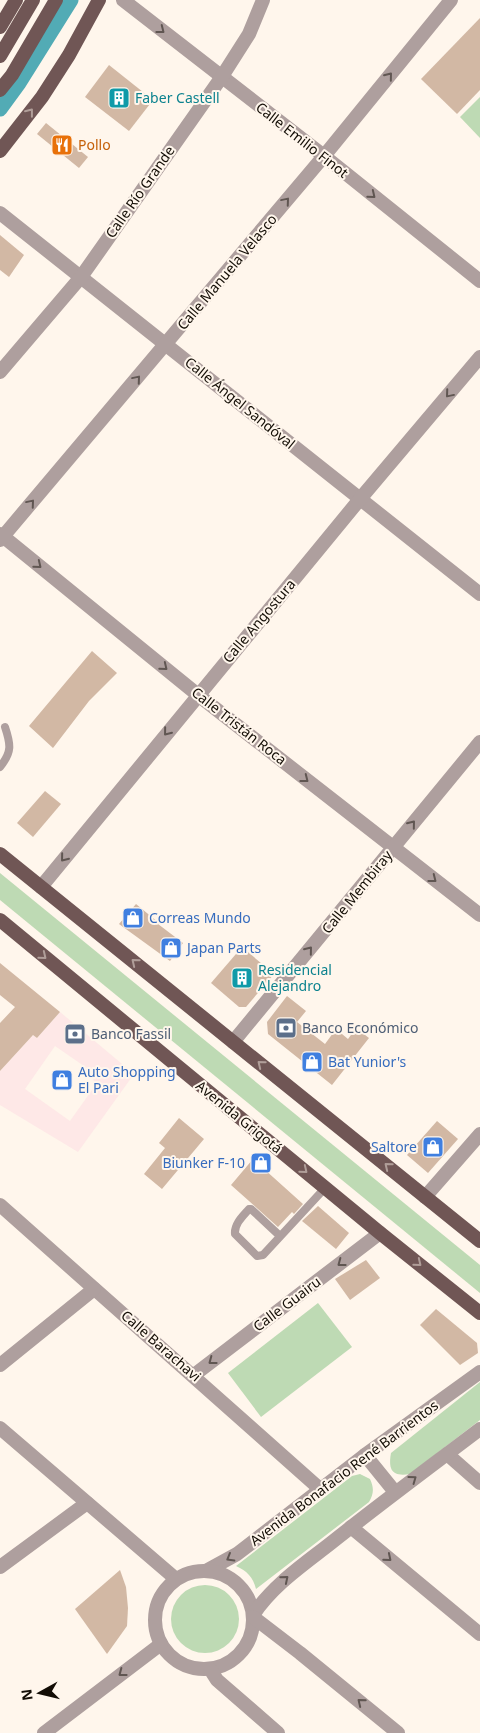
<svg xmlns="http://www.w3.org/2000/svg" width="480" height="1733" font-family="'Noto Sans',sans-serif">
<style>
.commercial{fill:#fee8e7;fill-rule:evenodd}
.green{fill:#bedab4}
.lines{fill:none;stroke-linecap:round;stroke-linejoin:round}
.canal{stroke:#52abb5;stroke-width:15}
.building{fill:#d2b8a4}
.service{stroke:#ae9f9e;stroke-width:8}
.minor{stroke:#ae9f9e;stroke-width:14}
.primary{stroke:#705655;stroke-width:14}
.oneway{stroke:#605652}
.oneway2{stroke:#b09e99}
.labels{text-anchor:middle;stroke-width:4;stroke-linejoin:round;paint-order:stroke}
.culture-label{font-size:14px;fill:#0d838f;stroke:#fff6ec;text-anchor:start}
.street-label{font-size:14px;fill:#130d05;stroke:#fff6ec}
.food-label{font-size:14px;fill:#c56008;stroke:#fff6ec;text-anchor:start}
.shop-label{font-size:14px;fill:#366cbe;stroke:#fff6ec;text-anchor:start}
.service-label{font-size:14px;fill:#4e5e75;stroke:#fff6ec;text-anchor:start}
</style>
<rect width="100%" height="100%" fill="#fff6ec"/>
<!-- commercial -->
<path class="commercial" d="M60 1012 134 1074 78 1152 0 1105V1071L33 1035 37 1038ZM55 1046 97 1075 93 1080 97 1083 70 1121 25 1089Z"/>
<!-- green -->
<g class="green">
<polygon points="480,97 480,138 460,117"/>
<polygon points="0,873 480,1265 480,1293 0,900"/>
<polygon points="318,1303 352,1347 261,1417 228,1373"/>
<path d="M480 1382V1420L410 1474C392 1477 388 1470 391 1453Z"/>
<path d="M360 1474 370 1479C374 1488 374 1493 369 1502L256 1589C253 1577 247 1571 236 1566L352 1476Z"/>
<circle cx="205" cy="1619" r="34"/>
</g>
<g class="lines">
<!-- canal -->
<polyline class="canal" points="0,109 19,83 71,0"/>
</g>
<!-- building -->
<g class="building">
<polygon points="480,18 480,90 457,114 421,79"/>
<polygon points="109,65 153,100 129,131 85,97"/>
<polygon points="46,123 88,157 79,168 37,134"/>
<polygon points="0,235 24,255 9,277 0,270"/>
<polygon points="92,651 117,673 89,701 53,748 29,726"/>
<polygon points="45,791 61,804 33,837 17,823"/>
<polygon points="136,904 159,923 158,924 183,943 170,961 119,924"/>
<polygon points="242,947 274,974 246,1007 239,1007 211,983"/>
<polygon points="0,963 60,1012 37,1038 33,1035 0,1071 0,1023 15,1007 0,995"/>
<polygon points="287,996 306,1011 297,1022 325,1044 336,1029 348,1039 356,1028 369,1038 332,1085 268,1034 267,1022"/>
<polygon points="179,1118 204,1139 162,1189 144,1174 165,1148 159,1143"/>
<polygon points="437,1121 458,1139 428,1173 407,1155"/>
<polygon points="253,1159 303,1204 294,1214 292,1212 278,1227 231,1185"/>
<polygon points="318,1206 349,1233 336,1249 302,1221"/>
<polygon points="366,1260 380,1278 350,1300 335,1279"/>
<polygon points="436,1309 477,1343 478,1353 460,1365 420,1325"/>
<polygon points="120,1570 126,1587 128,1608 127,1626 107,1654 75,1609"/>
</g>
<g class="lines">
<!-- service -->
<g class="service">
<path d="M0 767C12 752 11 745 5 727"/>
<path d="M280 1236 251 1209H249C243 1216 234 1224 235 1234L257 1256 263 1255 325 1188"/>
</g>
<!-- minor -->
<g class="minor">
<polyline points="123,0 324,156 480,281"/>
<polyline points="0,213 480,594"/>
<polyline points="0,372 81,277 221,78 249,34 263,0"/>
<polyline points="0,534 198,695 480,915"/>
<polyline points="0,540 324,156 451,0"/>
<polyline points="41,887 360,499 480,357"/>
<polyline points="233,1042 480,742"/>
<polyline points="425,1197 480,1134"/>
<polyline points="0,1205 320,1489"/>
<polyline points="0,1365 94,1289"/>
<polyline points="194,1375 380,1233"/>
<polyline points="0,1428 176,1579"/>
<polyline points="447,1454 480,1483"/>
<polyline points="365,1455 395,1492"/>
<polyline points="351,1527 480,1634"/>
<polyline points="0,1567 87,1503"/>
<polyline points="206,1571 237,1554 365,1455 480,1372"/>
<circle cx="204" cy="1620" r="49"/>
<path d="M253 1615C273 1585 303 1565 331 1543 380 1504 430 1467 480 1429"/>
<polyline points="253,1617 300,1653 398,1733"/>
<polyline points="210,1669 217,1680 278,1733"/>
<polyline points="44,1733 161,1644"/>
</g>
<!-- primary -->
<g class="primary">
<polyline points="0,27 16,0"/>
<polyline points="0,56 33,0"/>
<polyline points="0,90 12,75 56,0"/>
<polyline points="0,151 42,97 69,55 99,0"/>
<polyline points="0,854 480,1241"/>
<polyline points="0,920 380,1233 480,1313"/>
</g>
</g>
<!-- one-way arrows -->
<defs><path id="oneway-chevron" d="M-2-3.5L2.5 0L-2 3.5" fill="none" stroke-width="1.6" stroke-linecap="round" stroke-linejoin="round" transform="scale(1.25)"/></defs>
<g class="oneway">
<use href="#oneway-chevron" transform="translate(161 30) rotate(38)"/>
<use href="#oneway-chevron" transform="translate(389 76) rotate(-51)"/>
<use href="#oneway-chevron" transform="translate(372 195) rotate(39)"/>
<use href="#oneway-chevron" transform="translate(286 201) rotate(-50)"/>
<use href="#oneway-chevron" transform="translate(137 379) rotate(-50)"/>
<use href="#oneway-chevron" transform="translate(449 394) rotate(130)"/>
<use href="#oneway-chevron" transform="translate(31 503) rotate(-50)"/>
<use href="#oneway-chevron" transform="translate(38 565) rotate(39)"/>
<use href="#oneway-chevron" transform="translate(164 667) rotate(39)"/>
<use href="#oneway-chevron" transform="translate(167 732) rotate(129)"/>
<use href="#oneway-chevron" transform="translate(305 779) rotate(38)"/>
<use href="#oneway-chevron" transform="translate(412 824) rotate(-51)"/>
<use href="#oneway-chevron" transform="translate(64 858) rotate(129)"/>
<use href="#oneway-chevron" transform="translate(433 879) rotate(38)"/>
<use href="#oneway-chevron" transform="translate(309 950) rotate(-51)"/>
<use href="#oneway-chevron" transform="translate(341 1263) rotate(143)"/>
<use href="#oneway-chevron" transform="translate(212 1361) rotate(143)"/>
<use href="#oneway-chevron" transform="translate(413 1479) rotate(-36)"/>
<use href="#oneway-chevron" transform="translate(230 1558) rotate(150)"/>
<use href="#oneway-chevron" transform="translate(388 1558) rotate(40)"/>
<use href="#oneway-chevron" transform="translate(285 1579) rotate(-40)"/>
<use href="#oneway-chevron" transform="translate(122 1673) rotate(143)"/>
<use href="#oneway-chevron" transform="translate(361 1702) rotate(-141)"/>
</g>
<g class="oneway2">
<use href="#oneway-chevron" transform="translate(30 112) rotate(-52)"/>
<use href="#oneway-chevron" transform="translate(43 956) rotate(39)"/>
<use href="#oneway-chevron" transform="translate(135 962) rotate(-141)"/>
<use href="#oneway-chevron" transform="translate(261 1064) rotate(-141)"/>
<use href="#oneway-chevron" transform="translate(388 1166) rotate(-141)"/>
<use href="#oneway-chevron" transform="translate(304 1170) rotate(39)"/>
<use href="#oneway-chevron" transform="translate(418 1263) rotate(39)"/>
</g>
<!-- icons -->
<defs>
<g id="building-square" transform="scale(1.125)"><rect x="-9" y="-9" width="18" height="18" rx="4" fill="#0f9aa8" stroke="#fff6ec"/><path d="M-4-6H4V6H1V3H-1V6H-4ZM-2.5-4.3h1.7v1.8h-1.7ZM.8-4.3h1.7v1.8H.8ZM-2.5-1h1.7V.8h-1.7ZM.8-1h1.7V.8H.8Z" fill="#fff"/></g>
<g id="restaurant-square" transform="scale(1.125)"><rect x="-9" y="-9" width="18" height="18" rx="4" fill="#e8710a" stroke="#fff6ec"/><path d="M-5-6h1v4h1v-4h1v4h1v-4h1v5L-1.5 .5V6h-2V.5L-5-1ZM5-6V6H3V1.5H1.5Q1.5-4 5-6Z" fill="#fff"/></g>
<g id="shop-square" transform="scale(1.125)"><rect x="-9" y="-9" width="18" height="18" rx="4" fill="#3f7fe0" stroke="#fff6ec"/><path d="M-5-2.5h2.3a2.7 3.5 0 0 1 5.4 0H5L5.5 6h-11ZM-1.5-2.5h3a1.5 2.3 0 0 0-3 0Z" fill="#fff"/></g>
<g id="bank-square" transform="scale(1.125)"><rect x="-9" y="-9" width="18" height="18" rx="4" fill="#5c6f8a" stroke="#fff6ec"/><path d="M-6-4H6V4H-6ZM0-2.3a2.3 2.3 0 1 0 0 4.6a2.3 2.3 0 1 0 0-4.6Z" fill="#fff"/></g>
</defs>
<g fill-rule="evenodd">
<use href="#building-square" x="119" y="98"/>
<use href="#restaurant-square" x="62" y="145"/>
<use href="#shop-square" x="133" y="918"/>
<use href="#shop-square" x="171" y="948"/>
<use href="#building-square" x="242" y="978"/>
<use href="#bank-square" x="286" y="1028"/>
<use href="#bank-square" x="75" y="1034"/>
<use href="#shop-square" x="312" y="1062"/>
<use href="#shop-square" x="62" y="1080"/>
<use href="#shop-square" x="433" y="1147"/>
<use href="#shop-square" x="261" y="1163"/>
</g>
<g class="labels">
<!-- culture labels -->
<g class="culture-label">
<text x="135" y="103">Faber Castell</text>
<text x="258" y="975">Residencial<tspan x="258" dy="16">Alejandro</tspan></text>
</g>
<!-- street labels -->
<g class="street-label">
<text transform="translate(302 140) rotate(38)" y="5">Calle Emilio Finot</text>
<text transform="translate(140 192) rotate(-55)" y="5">Calle Río Grande</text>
<text transform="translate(227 272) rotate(-50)" y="5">Calle Manuela Velasco</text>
<text transform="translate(240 403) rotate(39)" y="5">Calle Ángel Sandóval</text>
<text transform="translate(259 621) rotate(-50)" y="5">Calle Angostura</text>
<text transform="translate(239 726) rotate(38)" y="5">Calle Tristán Roca</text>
<text transform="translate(357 892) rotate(-51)" y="5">Calle Membiray</text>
<text transform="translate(239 1117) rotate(39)" y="5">Avenida Grigotá</text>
<text transform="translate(287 1304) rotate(-37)" y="5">Calle Guairu</text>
<text transform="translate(161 1346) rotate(41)" y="5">Calle Barachavi</text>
<text transform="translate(344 1473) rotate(-37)" y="5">Avenida Bonafacio René Barrientos</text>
</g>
<!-- food labels -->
<g class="food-label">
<text x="78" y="150">Pollo</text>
</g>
<!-- shop labels -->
<g class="shop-label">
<text x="149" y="923">Correas Mundo</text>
<text x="187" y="953">Japan Parts</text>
<text x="328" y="1067">Bat Yunior's</text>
<text x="78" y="1077">Auto Shopping<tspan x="78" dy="16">El Pari</tspan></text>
<text x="417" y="1152" text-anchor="end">Saltore</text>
<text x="245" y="1168" text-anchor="end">Biunker F-10</text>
</g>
<!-- service labels -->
<g class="service-label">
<text x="302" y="1033">Banco Económico</text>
<text x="91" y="1039">Banco Fassil</text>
</g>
</g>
<!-- north arrow -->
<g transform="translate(40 1693) rotate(262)" stroke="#fff6ec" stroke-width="4" paint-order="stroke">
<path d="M0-4L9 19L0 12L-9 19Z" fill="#130d05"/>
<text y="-8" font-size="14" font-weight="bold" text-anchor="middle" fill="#130d05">N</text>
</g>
</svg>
